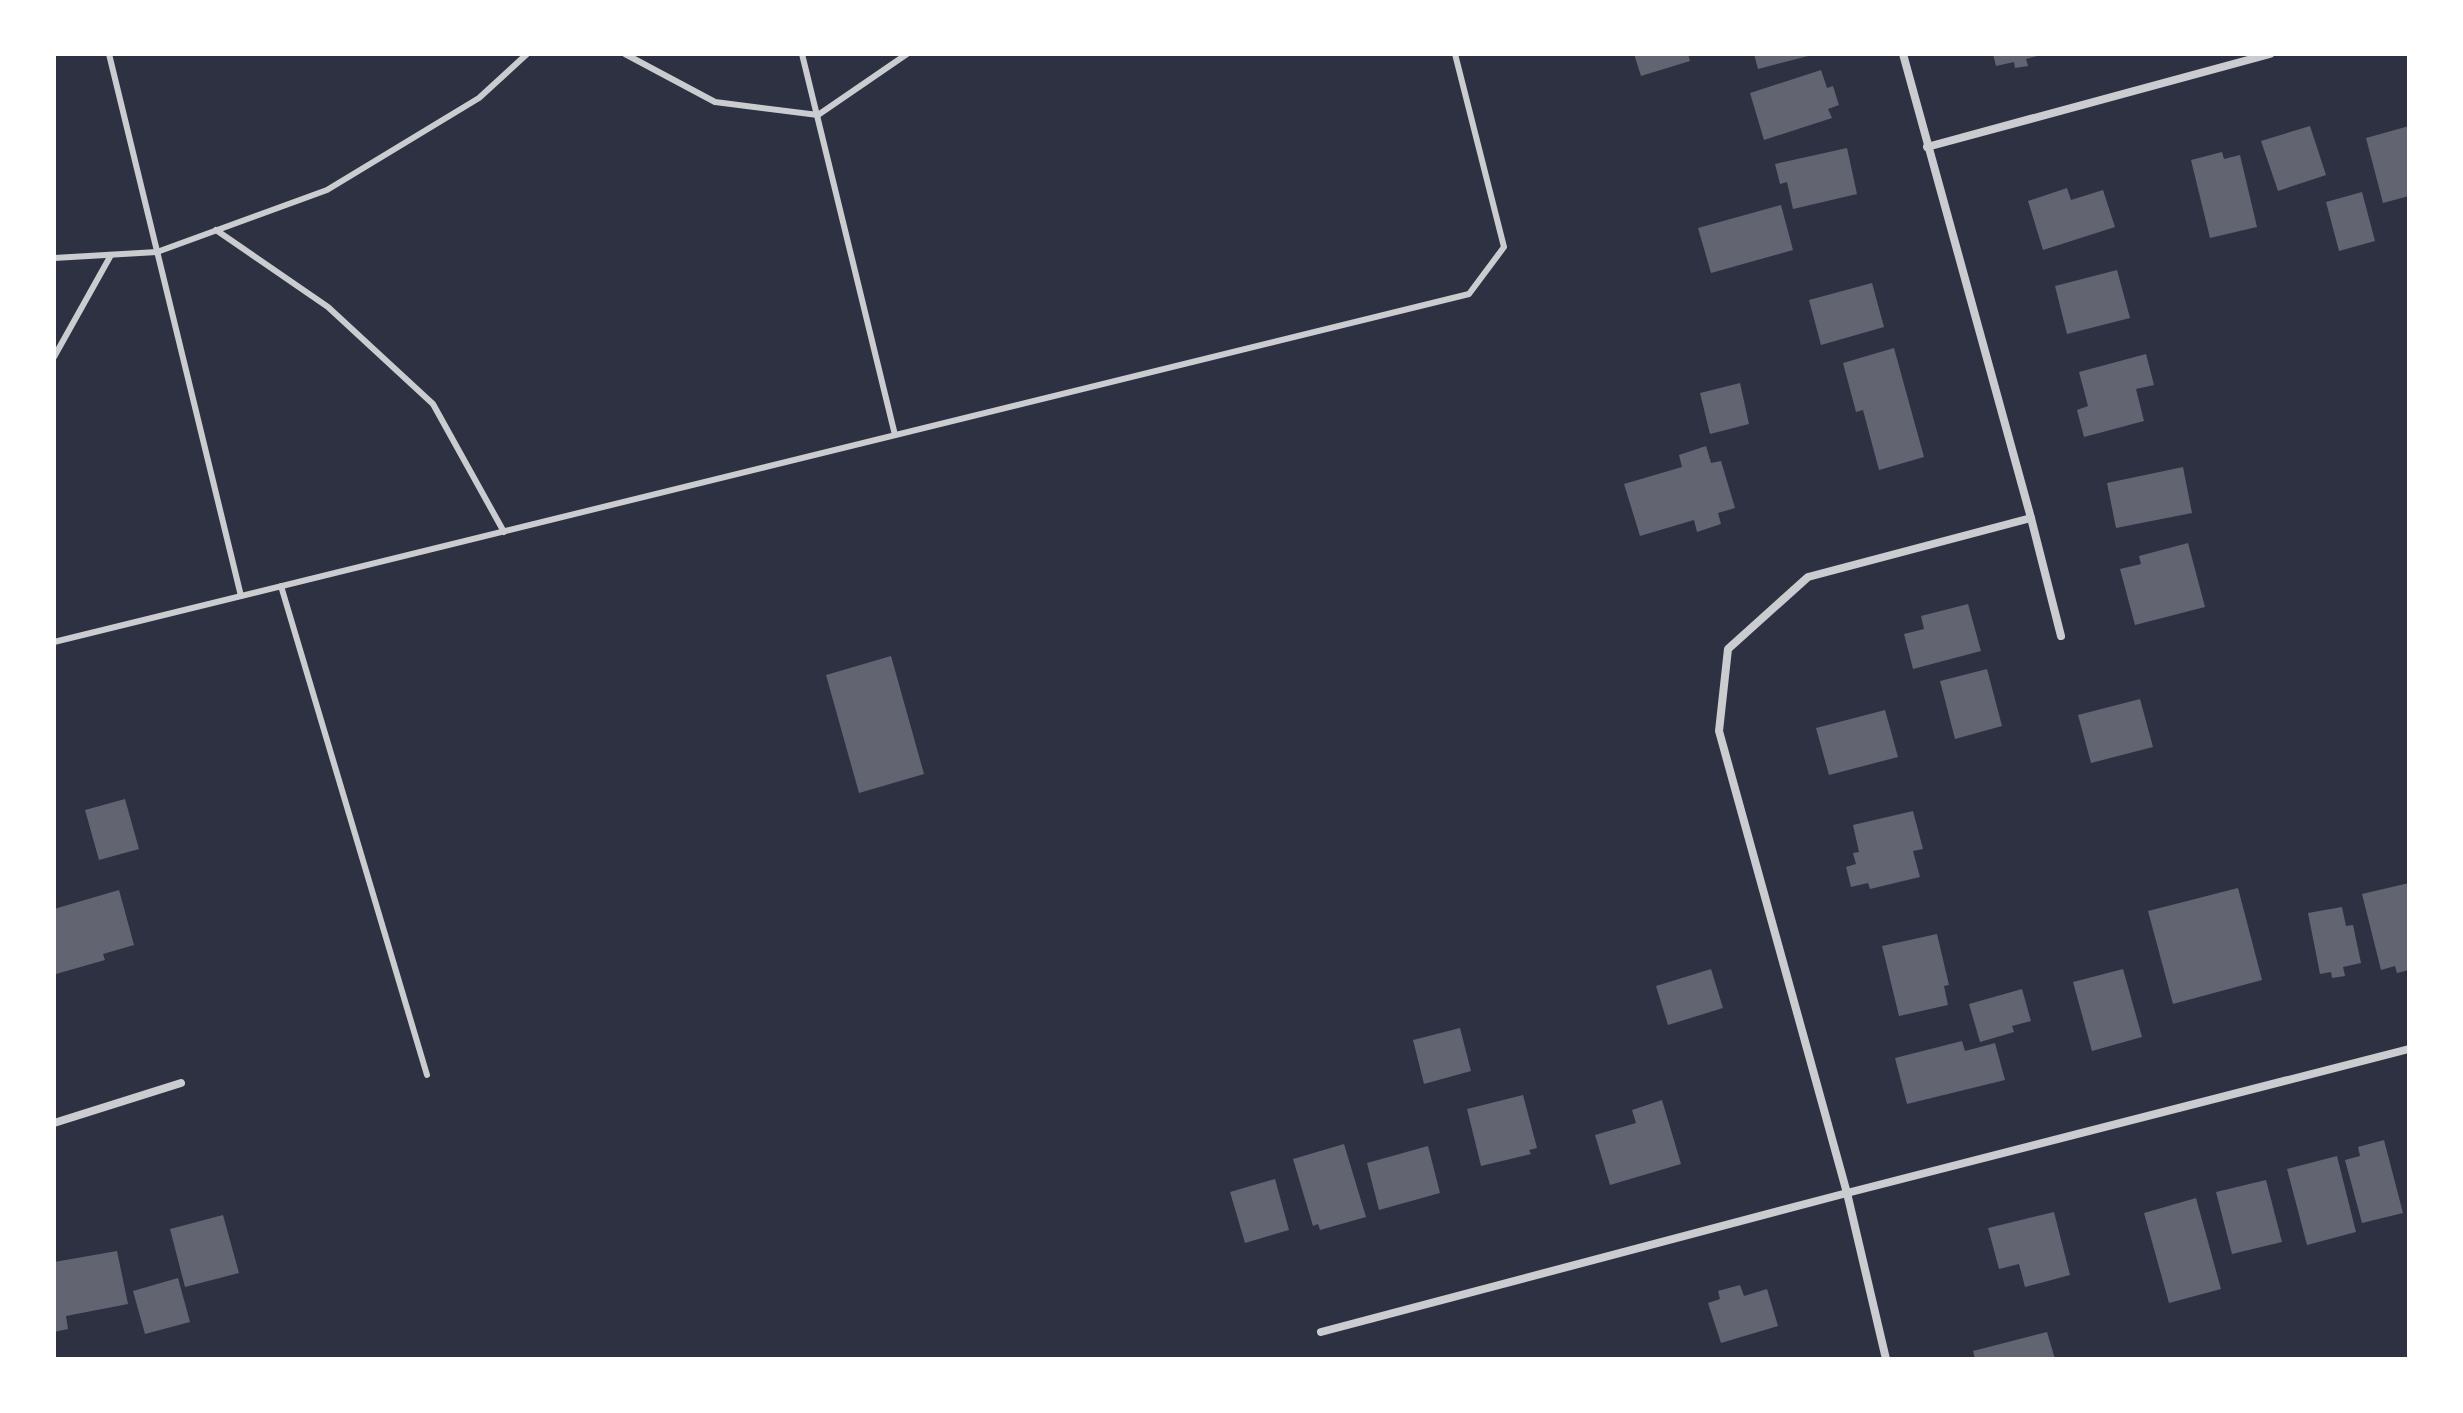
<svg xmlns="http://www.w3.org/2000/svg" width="2463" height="1413" font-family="'Varela Round',sans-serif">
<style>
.building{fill:#626471}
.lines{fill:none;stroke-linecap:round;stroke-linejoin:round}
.service{stroke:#caccd0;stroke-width:6}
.minor{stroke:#caccd0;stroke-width:8}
</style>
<rect width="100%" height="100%" fill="#2d3142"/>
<!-- building -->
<g class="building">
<polygon points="1634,54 1688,54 1690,61 1641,76"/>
<polygon points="1754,54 1812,54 1812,55 1758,69"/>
<polygon points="1993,54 2041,54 2041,55 2026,59 2028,66 2015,68 2014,62 1996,66"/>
<polygon points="1821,70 1827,88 1833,86 1839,105 1828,109 1832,118 1764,140 1750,93"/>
<polygon points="2310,126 2326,175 2278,191 2261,141"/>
<polygon points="2409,126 2409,196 2383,203 2366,138"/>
<polygon points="1847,148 1857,194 1793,209 1787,182 1780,184 1775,164"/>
<polygon points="2222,152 2224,159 2240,155 2257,227 2210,238 2191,160"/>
<polygon points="2067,188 2071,200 2103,190 2115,227 2043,250 2028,201"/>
<polygon points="2362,192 2375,241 2339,251 2326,202"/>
<polygon points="1781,205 1793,250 1711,273 1698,228"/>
<polygon points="2117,270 2130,318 2067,334 2055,286"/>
<polygon points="1872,283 1884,327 1821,345 1809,300"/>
<polygon points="1894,348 1924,457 1879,470 1863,410 1856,412 1843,363"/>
<polygon points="2146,354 2154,385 2136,389 2144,421 2084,437 2077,410 2088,406 2079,372"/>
<polygon points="1740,383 1749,424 1710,434 1700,393"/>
<polygon points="1706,446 1711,463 1721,461 1735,508 1718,513 1721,524 1697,532 1694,520 1640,536 1624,484 1682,467 1679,455"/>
<polygon points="2183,467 2192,513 2116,528 2107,483"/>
<polygon points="2188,543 2205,607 2135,625 2120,569 2141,564 2139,556"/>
<polygon points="1968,604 1981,651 1913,669 1904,634 1924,629 1921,616"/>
<polygon points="891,656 924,774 859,793 826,675"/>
<polygon points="1987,669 2002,726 1955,739 1940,681"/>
<polygon points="2140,699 2153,747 2091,763 2078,715"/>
<polygon points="1885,710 1898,757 1829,775 1816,728"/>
<polygon points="125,799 139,849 99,860 85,810"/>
<polygon points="1913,811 1923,849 1913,851 1920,877 1870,889 1868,883 1851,887 1846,867 1856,864 1853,853 1859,852 1853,825"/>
<polygon points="2409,883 2409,970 2397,973 2395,966 2381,970 2362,894"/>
<polygon points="2238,888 2262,980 2173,1004 2148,911"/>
<polygon points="119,890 134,945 103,954 105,960 56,974 54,909"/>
<polygon points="2342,907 2346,926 2353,925 2361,963 2343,967 2345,976 2332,978 2331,972 2320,974 2308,913"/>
<polygon points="1937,934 1949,985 1944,986 1948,1005 1899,1016 1882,946"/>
<polygon points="1711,969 1723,1008 1668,1025 1656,986"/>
<polygon points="2123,969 2142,1037 2092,1051 2073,982"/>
<polygon points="2022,989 2031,1021 2012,1026 2014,1032 1980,1042 1969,1004"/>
<polygon points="1460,1028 1471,1071 1424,1084 1413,1040"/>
<polygon points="1962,1041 1965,1051 1995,1043 2005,1080 1907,1104 1895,1058"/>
<polygon points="1523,1095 1537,1148 1529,1150 1531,1154 1481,1166 1467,1109"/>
<polygon points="1662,1100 1681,1164 1610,1185 1595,1135 1636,1123 1632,1110"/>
<polygon points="2384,1140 2403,1213 2362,1223 2345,1160 2360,1156 2358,1147"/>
<polygon points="1344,1144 1366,1217 1320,1230 1318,1224 1313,1226 1293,1159"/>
<polygon points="1428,1146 1440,1193 1379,1210 1367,1163"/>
<polygon points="2337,1156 2356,1232 2307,1245 2287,1169"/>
<polygon points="1275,1179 1289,1230 1245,1243 1230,1192"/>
<polygon points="2266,1180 2282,1242 2232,1254 2216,1192"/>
<polygon points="2196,1198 2221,1289 2169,1303 2144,1213"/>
<polygon points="2054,1212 2070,1275 2025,1287 2019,1264 1999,1269 1988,1228"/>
<polygon points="223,1215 239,1273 185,1287 170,1229"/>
<polygon points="117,1251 128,1304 66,1316 68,1329 54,1332 54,1262"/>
<polygon points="178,1278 190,1322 145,1334 133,1291"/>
<polygon points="1740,1285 1744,1296 1767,1289 1778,1326 1721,1343 1708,1303 1720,1299 1718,1291"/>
<polygon points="2047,1332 2055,1359 1975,1359 1973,1351"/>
</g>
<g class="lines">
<!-- service -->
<g class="service">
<polyline points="109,54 241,596"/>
<polyline points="625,54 715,102 818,115 907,54"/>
<polyline points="802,54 895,435"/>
<polyline points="216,230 328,307 433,404 504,532"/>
<polyline points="54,258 157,252 327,190 479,98 527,54"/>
<polyline points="54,357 111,255"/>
<polyline points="281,586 427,1075"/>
<polyline points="54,642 1469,294 1504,247 1455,54"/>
</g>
<!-- minor -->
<g class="minor">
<polyline points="1903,54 2031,518 2061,636"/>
<polyline points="1927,147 2270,54"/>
<polyline points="54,1123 181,1083"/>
<polyline points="1321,1332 1847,1193 2409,1049"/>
<polyline points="1886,1359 1847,1193 1719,731 1728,649 1808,577 2031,518"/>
</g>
</g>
<!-- border -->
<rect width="2463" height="1413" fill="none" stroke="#ffffff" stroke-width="112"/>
</svg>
